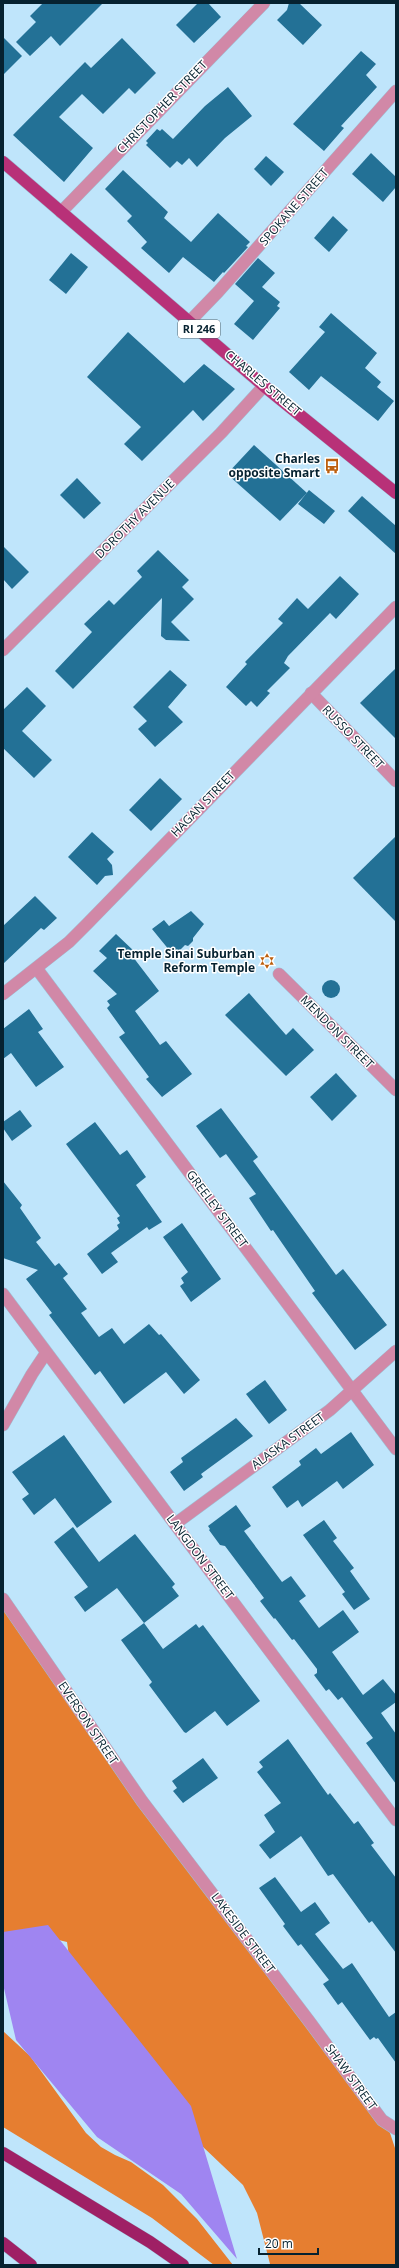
<svg xmlns="http://www.w3.org/2000/svg" width="399" height="2268" font-family="'Open Sans',sans-serif">
<style>
.forest{fill:#e67e30}
.water{fill:#9f85f1}
.building{fill:#237196}
.lines{fill:none;stroke-linecap:round;stroke-linejoin:round}
.street-casing{stroke:#9ec2d6;stroke-width:13}
.primary-casing{stroke:#9ec2d6;stroke-width:13}
.highway-casing{stroke:#9ec2d6;stroke-width:13}
.street{stroke:#d188a7;stroke-width:12}
.primary{stroke:#b83178;stroke-width:12}
.highway{stroke:#9f2065;stroke-width:12}
.labels{text-anchor:middle;stroke-width:3;stroke-linejoin:round;paint-order:stroke}
.shield{fill:#fff;stroke:#51646e;stroke-width:1}
.shield-label{font-size:11px;font-weight:bold;fill:#062230}
.street-label{font-size:12px;fill:#062230;stroke:#fff}
.poi-label{font-size:12px;font-weight:bold;fill:#062230;stroke:#fff;text-anchor:end}
</style>
<rect width="100%" height="100%" fill="#bfe5fb"/>
<!-- forest -->
<g class="forest">
<polygon points="3,1598 144,1799 387,2124 396,2151 396,2265 268,2265 270,2264 257,2213 243,2185 201,2145 70,1963 67,1942 46,1937 3,1942"/>
<polygon points="3,2031 30,2056 86,2133 101,2147 115,2155 131,2162 163,2185 197,2219 233,2265 214,2265 152,2218 3,2127"/>
</g>
<!-- water -->
<polygon class="water" points="48,1925 191,2106 237,2259 181,2194 97,2137 16,2040 3,1984 3,1932"/>
<!-- building -->
<g class="building">
<polygon points="43,3 103,3 60,46 51,36 30,56 16,42 36,22 30,16"/>
<polygon points="198,3 208,3 221,17 194,43 176,25"/>
<polygon points="289,3 299,3 322,25 303,45 277,20 287,10"/>
<polygon points="3,37 22,56 3,75"/>
<polygon points="122,38 156,73 135,94 129,88 103,114 82,94 59,117 93,148 64,182 13,135 85,62 91,68"/>
<polygon points="361,51 376,64 366,75 377,87 341,126 344,128 324,151 293,124"/>
<polygon points="228,87 252,116 225,138 197,167 189,158 182,165 177,161 170,168 146,145 148,143 146,141 157,129 160,131 162,129 173,139 205,106"/>
<polygon points="371,153 396,177 396,187 383,202 352,174"/>
<polygon points="266,156 284,172 271,186 254,169"/>
<polygon points="123,170 168,212 164,218 191,242 218,213 250,242 246,246 248,247 224,273 223,272 214,282 183,257 169,273 141,248 147,242 127,221 132,216 105,189"/>
<polygon points="333,216 348,230 329,252 314,238"/>
<polygon points="71,253 88,267 66,294 49,280"/>
<polygon points="258,258 275,273 262,287 280,302 277,306 280,308 253,340 234,324 254,301 235,284"/>
<polygon points="331,313 377,353 365,368 381,382 377,387 394,401 378,421 321,376 309,390 289,372 325,332 319,327"/>
<polygon points="128,332 184,383 204,364 235,389 203,421 193,410 142,461 124,444 141,427 87,377"/>
<polygon points="254,445 307,493 280,521 227,474"/>
<polygon points="77,478 101,503 84,519 60,495"/>
<polygon points="309,490 335,511 324,524 298,504"/>
<polygon points="362,496 396,526 396,554 348,511"/>
<polygon points="3,546 29,572 12,589 3,579"/>
<polygon points="158,550 189,580 182,587 194,599 171,622 190,641 166,640 161,636 162,598 73,689 55,671 92,632 84,624 109,600 114,605 142,577 137,571"/>
<polygon points="340,576 359,594 336,619 330,613 288,656 284,663 290,668 267,691 270,693 257,707 251,701 246,706 226,687 247,664 245,662 283,623 278,619 297,598 308,609"/>
<polygon points="396,668 396,739 360,703"/>
<polygon points="170,670 187,685 168,707 183,722 155,747 138,729 147,721 133,707"/>
<polygon points="27,687 46,706 22,731 52,760 34,778 3,748 3,710"/>
<polygon points="160,778 182,799 151,831 129,810"/>
<polygon points="92,832 114,852 107,859 112,865 113,875 105,876 97,885 68,857"/>
<polygon points="396,836 396,922 353,878"/>
<polygon points="35,896 57,918 44,930 41,928 3,964 3,926"/>
<polygon points="191,911 204,924 193,938 193,941 188,946 185,945 174,956 152,929 164,920 169,926"/>
<polygon points="116,934 136,953 133,957 159,991 135,1011 160,1045 166,1041 192,1074 162,1097 146,1079 149,1077 119,1037 125,1033 107,1008 110,1005 107,1001 117,994 93,971 107,958 99,951"/>
<circle cx="331" cy="989" r="9"/>
<polygon points="249,993 286,1035 293,1028 314,1050 286,1076 225,1015"/>
<polygon points="29,1009 43,1029 38,1032 64,1067 36,1087 11,1053 3,1059 3,1029"/>
<polygon points="336,1073 357,1096 332,1121 310,1097"/>
<polygon points="221,1108 258,1157 253,1161 336,1275 343,1269 387,1325 355,1350 312,1293 315,1291 273,1230 271,1231 249,1198 256,1194 226,1154 220,1158 196,1126"/>
<polygon points="20,1110 32,1126 12,1141 3,1128 3,1122"/>
<polygon points="95,1122 120,1155 127,1150 146,1177 136,1185 162,1222 149,1230 147,1227 111,1253 118,1262 102,1274 87,1254 119,1229 117,1225 120,1223 117,1218 120,1216 66,1144"/>
<polygon points="3,1181 22,1205 20,1208 41,1238 36,1242 55,1266 59,1263 68,1274 63,1278 87,1309 81,1313 99,1337 112,1328 124,1344 149,1324 159,1335 161,1334 200,1380 184,1394 166,1372 124,1404 100,1371 95,1375 49,1315 52,1313 26,1279 38,1270 3,1258"/>
<polygon points="182,1223 221,1279 191,1302 180,1286 184,1283 181,1278 188,1272 163,1237"/>
<polygon points="265,1380 287,1410 269,1424 246,1394"/>
<polygon points="236,1418 253,1436 201,1474 203,1477 184,1491 170,1472 183,1462 181,1458"/>
<polygon points="351,1432 374,1465 343,1489 337,1481 302,1507 298,1500 287,1508 272,1487 301,1465 299,1461 316,1448 321,1454"/>
<polygon points="64,1435 112,1502 77,1528 55,1498 34,1515 22,1499 29,1494 12,1472"/>
<polygon points="236,1505 251,1526 244,1531 282,1582 291,1576 306,1596 299,1601 319,1628 343,1610 359,1632 332,1652 363,1695 383,1679 396,1695 396,1702 381,1713 396,1734 396,1784 366,1743 373,1738 342,1697 338,1700 329,1689 326,1691 314,1675 317,1673 317,1669 294,1639 292,1640 275,1618 274,1619 260,1601 264,1598 225,1546 220,1545 209,1530 210,1529 208,1526"/>
<polygon points="324,1520 337,1538 333,1541 354,1568 350,1571 370,1599 354,1610 342,1594 345,1592 303,1535"/>
<polygon points="73,1527 99,1562 135,1534 175,1584 172,1587 179,1596 144,1623 117,1588 85,1612 74,1597 88,1587 54,1542"/>
<polygon points="144,1623 163,1649 196,1624 199,1628 203,1625 260,1701 227,1726 215,1711 186,1733 184,1732 149,1685 152,1682 121,1640"/>
<polygon points="288,1739 328,1795 330,1793 354,1824 358,1821 374,1843 371,1845 396,1878 396,1953 372,1921 369,1923 333,1874 328,1876 301,1836 270,1859 259,1845 275,1832 264,1815 281,1803 257,1772 263,1767 259,1762"/>
<polygon points="203,1758 218,1778 183,1803 173,1791 177,1788 172,1781"/>
<polygon points="275,1877 301,1912 315,1902 330,1923 315,1934 343,1969 352,1963 389,2017 396,2012 396,2063 378,2038 376,2039 374,2037 370,2040 342,2002 338,2005 323,1984 329,1980 301,1944 298,1946 283,1926 285,1924 259,1888"/>
</g>
<g class="lines">
<!-- street casing -->
<g class="street-casing">
<g id="street">
<polyline points="61,212 264,3"/>
<polyline points="190,321 218,292 396,91"/>
<polyline points="3,650 221,433 264,386"/>
<polyline points="311,693 396,781"/>
<polyline points="37,969 396,1449"/>
<polyline points="279,974 396,1090"/>
<polyline points="3,994 69,942 87,924 396,607"/>
<polyline points="3,1294 396,1820"/>
<polyline points="3,1425 32,1374 46,1353"/>
<polyline points="175,1524 330,1410 396,1351"/>
<polyline points="3,1599 142,1801 309,2021 382,2120 396,2129"/>
</g>
</g>
<!-- primary casing -->
<g class="primary-casing">
<polyline id="primary" points="3,162 264,386 396,493"/>
</g>
<!-- highway casing -->
<g class="highway-casing">
<g id="highway">
<polyline points="3,2153 150,2242 183,2265"/>
<polyline points="3,2243 31,2265"/>
</g>
</g>
<!-- street -->
<use href="#street" class="street"/>
<!-- primary -->
<use href="#primary" class="primary"/>
<!-- highway -->
<use href="#highway" class="highway"/>
</g>
<!-- icons -->
<defs>
<g id="bus-bare" transform="scale(1.2)"><path d="M-5-6H5V4H4V6H2V4H-2V6H-4V4H-5ZM-3.5-4V0h7V-4ZM-3.5 1.2v1.5H-2V1.2ZM2 1.2v1.5H3.5V1.2Z" fill="#bc5f0e" stroke="#fff" stroke-width="2.5" paint-order="stroke"/></g>
<g id="synagogue-bare" transform="scale(1.2)"><path d="M0-6.5L5.6 3.2H-5.6ZM0 6.5L5.6-3.2H-5.6Z" fill="#bc5f0e" stroke="#fff" stroke-width="2.5" paint-order="stroke"/></g>
</defs>
<g fill-rule="evenodd">
<use href="#bus-bare" x="332" y="466"/>
<use href="#synagogue-bare" x="267" y="961"/>
</g>
<g class="labels">
<!-- shield labels -->
<rect class="shield" x="178" y="320" width="42" height="18" rx="3"/>
<g class="shield-label">
<text x="199" y="333">RI 246</text>
</g>
<!-- street labels -->
<g class="street-label">
<text transform="translate(162 107) rotate(-46)" y="4">CHRISTOPHER STREET</text>
<text transform="translate(294 207) rotate(-49)" y="4">SPOKANE STREET</text>
<text transform="translate(263 383) rotate(40)" y="4">CHARLES STREET</text>
<text transform="translate(135 519) rotate(-45)" y="4">DOROTHY AVENUE</text>
<text transform="translate(353 737) rotate(46)" y="4">RUSSO STREET</text>
<text transform="translate(203 804) rotate(-46)" y="4">HAGAN STREET</text>
<text transform="translate(337 1032) rotate(45)" y="4">MENDON STREET</text>
<text transform="translate(217 1209) rotate(53)" y="4">GREELEY STREET</text>
<text transform="translate(288 1441) rotate(-36)" y="4">ALASKA STREET</text>
<text transform="translate(200 1557) rotate(53)" y="4">LANGDON STREET</text>
<text transform="translate(88 1723) rotate(56)" y="4">EVERSON STREET</text>
<text transform="translate(243 1933) rotate(53)" y="4">LAKESIDE STREET</text>
<text transform="translate(351 2077) rotate(54)" y="4">SHAW STREET</text>
</g>
<!-- poi labels -->
<g class="poi-label">
<text x="320" y="463">Charles<tspan x="320" dy="14">opposite Smart</tspan></text>
<text x="255" y="958">Temple Sinai Suburban<tspan x="255" dy="14">Reform Temple</tspan></text>
</g>
</g>
<!-- border -->
<rect width="399" height="2268" fill="none" stroke="#062230" stroke-width="8"/>
<!-- scale -->
<path d="M259 2248v6h59v-6" fill="none" stroke="#062230" stroke-width="2"/>
<text x="265" y="2248" font-size="12" fill="#062230" stroke="#ffffff" stroke-width="3" paint-order="stroke">20 m</text>
</svg>
